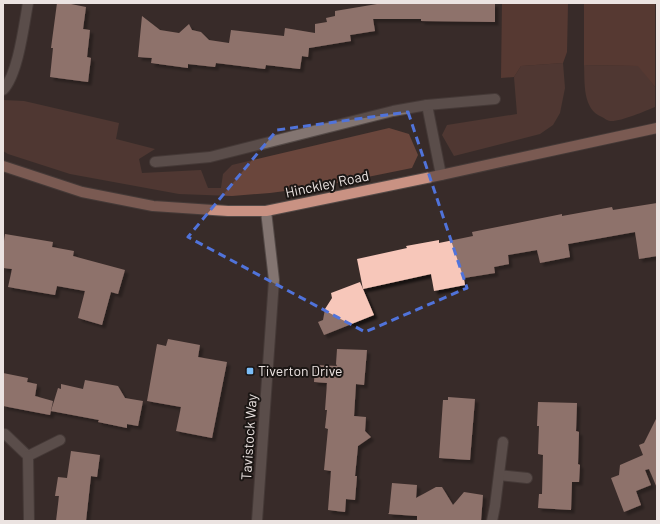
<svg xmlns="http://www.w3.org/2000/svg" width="660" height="524" font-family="Barlow,sans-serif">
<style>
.green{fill:#6a463c}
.forest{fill:#7b493c}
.building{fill:#f7c7ba;filter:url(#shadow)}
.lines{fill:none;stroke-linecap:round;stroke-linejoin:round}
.minor-casing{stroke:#544a47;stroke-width:12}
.primary-casing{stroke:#544a47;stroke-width:12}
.minor{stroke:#837571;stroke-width:10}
.primary{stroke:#c99283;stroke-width:10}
.marked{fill:none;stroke:#5073da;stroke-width:3;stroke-dasharray:8 5;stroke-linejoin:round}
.poi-dot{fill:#7bbef8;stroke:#1b1614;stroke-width:1.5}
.labels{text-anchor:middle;stroke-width:4;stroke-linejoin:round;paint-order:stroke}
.street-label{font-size:14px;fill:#ebe3e1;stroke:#1b1614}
.poi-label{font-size:14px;fill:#ebe3e1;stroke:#1b1614;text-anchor:start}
</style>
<defs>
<filter id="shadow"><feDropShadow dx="3.5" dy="3.5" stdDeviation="1" flood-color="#0009"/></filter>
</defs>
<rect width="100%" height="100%" fill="#382c29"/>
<!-- green -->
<g class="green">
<polygon points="563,63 565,88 560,113 553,125 540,134 454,156 442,135 447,125 517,114 514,77 521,66"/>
<path d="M584 65 639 66 655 87V107C645 111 620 122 610 121 608 121 604 118 602 117 582 109 585 82 584 65Z"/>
<polygon points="3,100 24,101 119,123 116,139 155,149 139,159 142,173 201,170 208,188 221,188 223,174 232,165 389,128 409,134 418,155 412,168 323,186 270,193 232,196 179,194 70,174 8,154 3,151"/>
</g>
<!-- forest -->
<g class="forest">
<polygon points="502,3 568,3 567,52 563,63 521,66 514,77 501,78"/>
<polygon points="584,3 655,3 655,87 638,66 584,65"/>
</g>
<!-- building -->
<g class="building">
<polygon points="57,3 72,3 71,4 86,7 83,29 90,30 87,57 91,58 88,82 50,77 53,48 51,48"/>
<polygon points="377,3 495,3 495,22 421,21 421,19 373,19 375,31 350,35 351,41 309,48 308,57 302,56 300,69 266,65 265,69 216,63 215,67 188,64 188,68 151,63 152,58 138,57 142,16 160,30 179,33 189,24 192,30 201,32 209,40 229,43 231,30 284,36 285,28 315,33 315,24 327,22 326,18 335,16 335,11 377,4"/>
<polygon points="657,203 657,256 639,259 635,232 568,244 570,257 540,263 537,250 508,255 509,264 494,267 495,273 464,278 465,285 460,286 434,291 431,274 363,289 357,259 407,248 406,246 439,240 439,243 473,236 472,232 562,214 562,216 612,207 613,210"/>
<polygon points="5,234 53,242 52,247 74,251 73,256 125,270 118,294 111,292 102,325 78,318 85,291 57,286 55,295 8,287 12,269 3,268 3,248"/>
<polygon points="360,282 374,315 324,335 318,322 323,320 325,309 332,298 331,293"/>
<polygon points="168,339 200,345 198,357 227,362 212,438 176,431 181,407 147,401 157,344 166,346"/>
<polygon points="337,349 367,350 364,385 356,384 354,416 366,417 365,431 371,437 358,446 355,476 357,476 355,500 346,499 345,512 328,510 331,471 324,470 328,429 325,428 327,410 325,410 327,383 314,382 315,365 337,366 336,364"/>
<polygon points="3,373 28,378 27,382 37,384 35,396 53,401 50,415 3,406"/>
<polygon points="85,380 118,386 125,398 143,401 138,426 127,424 127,428 98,422 99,420 51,411 58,388 61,389 61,384 83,389"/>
<polygon points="448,397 475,399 470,460 439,458 443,400 448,400"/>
<polygon points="538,402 577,403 576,431 579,432 578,464 580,465 579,482 572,482 571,510 538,508 539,494 542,494 543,455 538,454 539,426 537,426"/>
<polygon points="657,417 657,488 649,469 645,470 651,485 636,491 641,505 624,512 611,478 619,475 620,465 643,455 639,445 644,443"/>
<polygon points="71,451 100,455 97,477 91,476 86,521 56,521 59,496 55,496 58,477 67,478"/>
<polygon points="392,483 417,485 416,498 436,487 442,487 453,505 464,492 483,495 481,521 417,521 417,516 388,514 389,513"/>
</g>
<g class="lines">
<!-- minor casing -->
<g class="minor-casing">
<g id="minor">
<path d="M3 90C18 75 24 25 28 3"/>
<polyline points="427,105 441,175"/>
<polyline points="155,162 210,157 393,111 427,105 495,99"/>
<polyline points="5,434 28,456 60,440"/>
<polyline points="28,456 29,521"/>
<polyline points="499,475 527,478"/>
<polyline points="257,521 274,280 266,211"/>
<polyline points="492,521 495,506 503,442"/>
</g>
</g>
<!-- primary casing -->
<g class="primary-casing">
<polyline id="primary" points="3,166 82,192 153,206 228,211 266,211 441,175 657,128"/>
</g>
<!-- minor -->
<use href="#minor" class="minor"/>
<!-- primary -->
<use href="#primary" class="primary"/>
</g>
<!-- marked area -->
<path d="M0 0H660V524H0ZM408 112 467 288 365 332 188 237 277 130Z" fill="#382c29" fill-opacity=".55" fill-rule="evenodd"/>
<path class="marked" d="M408 112 467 288 365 332 188 237 277 130Z"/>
<!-- markers -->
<rect class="poi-dot" x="246" y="367" width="8" height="8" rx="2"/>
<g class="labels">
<!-- street labels -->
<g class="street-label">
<text transform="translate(327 184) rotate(-12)" y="5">Hinckley Road</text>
<text transform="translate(249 437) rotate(-86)" y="5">Tavistock Way</text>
</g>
<!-- poi labels -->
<g class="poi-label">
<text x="258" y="376">Tiverton Drive</text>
</g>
</g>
<!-- border -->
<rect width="660" height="524" fill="none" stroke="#ebe3e1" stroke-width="8"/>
</svg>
